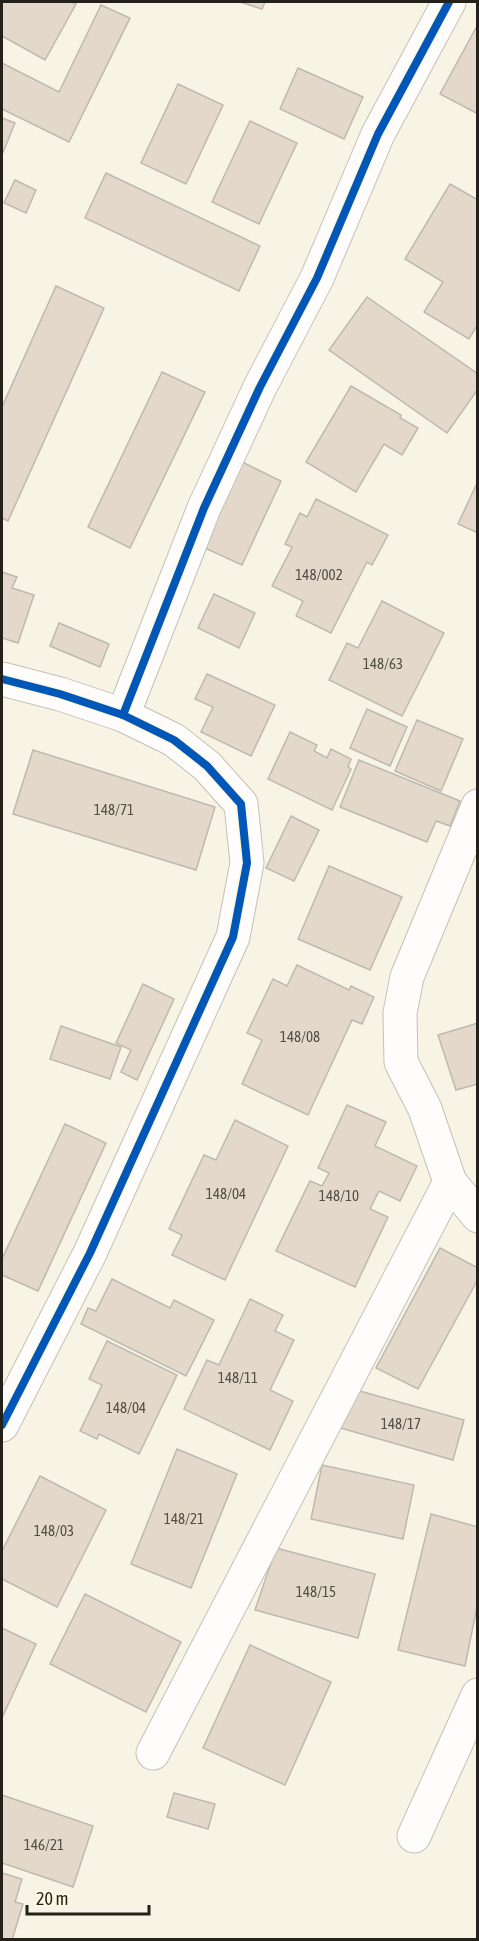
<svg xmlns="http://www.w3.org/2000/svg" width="479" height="1941" font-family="'Asap Condensed',sans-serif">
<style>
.building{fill:#e3d8ca;stroke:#beb9b0;stroke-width:1.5}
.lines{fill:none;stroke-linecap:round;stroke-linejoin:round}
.street-casing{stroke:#c3c1b6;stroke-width:35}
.street{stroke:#fefdfb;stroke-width:33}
.cycleway-casing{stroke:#fdf8e0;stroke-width:11}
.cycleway{stroke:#0057b8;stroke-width:8}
.labels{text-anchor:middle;stroke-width:6;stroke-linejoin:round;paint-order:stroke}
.number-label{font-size:15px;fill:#534f45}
</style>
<rect width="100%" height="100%" fill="#f7f4e6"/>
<!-- building -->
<g class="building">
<polygon points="2,2 72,2 76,4 45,60 2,36"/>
<polygon points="240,2 265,2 262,9"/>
<polygon points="101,5 130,18 69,142 2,109 2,63 59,92"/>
<polygon points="478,24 478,114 440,94"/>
<polygon points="298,68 363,97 344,139 280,109"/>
<polygon points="178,84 223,105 186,184 141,163"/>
<polygon points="2,118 15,123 2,155"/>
<polygon points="250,121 297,143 259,224 212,202"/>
<polygon points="106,173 260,246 239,291 85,218"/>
<polygon points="15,180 36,190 26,213 4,203"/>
<polygon points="450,184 478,200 478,324 469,339 424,312 443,282 405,259"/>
<polygon points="56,286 104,308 8,521 2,518 2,407"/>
<polygon points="367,297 478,374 478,389 447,433 329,350"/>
<polygon points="162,372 205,392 130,548 88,527"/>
<polygon points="351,386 401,415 400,418 418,428 402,455 384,444 356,492 306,462"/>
<polygon points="238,460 281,481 242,565 198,545"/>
<polygon points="478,481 478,533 458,524"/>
<polygon points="316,499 388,535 372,565 367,562 331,633 296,616 303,601 272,586 292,547 285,544 300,513 307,517"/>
<polygon points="2,572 17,577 12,588 34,595 18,643 2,638"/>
<polygon points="214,594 255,613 239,648 198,628"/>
<polygon points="382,601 444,633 402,716 329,680 347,643 358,648"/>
<polygon points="59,623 109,644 100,667 50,646"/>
<polygon points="207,674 275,705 251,756 201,732 213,707 195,699"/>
<polygon points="367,709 407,727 390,766 350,748"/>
<polygon points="417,720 463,739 441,791 395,771"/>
<polygon points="290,732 317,745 314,751 327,758 331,749 351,759 348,767 351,769 332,810 268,779"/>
<polygon points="33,750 215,807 196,870 13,814"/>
<polygon points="359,760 460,801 450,826 436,821 427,842 340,807"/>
<polygon points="291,816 319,830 294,881 266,868"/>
<polygon points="329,866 402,897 370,970 298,939"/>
<polygon points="297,965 349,990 351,986 374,997 362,1024 352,1020 308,1115 242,1084 262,1040 247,1033 273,979 287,986"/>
<polygon points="143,984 174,999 137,1080 121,1072 131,1050 116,1043"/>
<polygon points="478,1023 478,1084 456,1090 438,1035"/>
<polygon points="61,1026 121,1047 110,1079 50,1059"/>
<polygon points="347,1105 386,1122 375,1146 417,1166 400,1201 379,1191 370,1209 388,1217 355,1287 276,1251 310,1181 322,1186 329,1173 318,1168"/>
<polygon points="235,1120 288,1146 225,1280 172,1255 182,1235 169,1229 204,1155 216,1160"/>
<polygon points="65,1124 106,1143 38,1291 2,1275 2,1259"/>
<polygon points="440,1248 478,1268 478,1279 418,1389 376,1368"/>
<polygon points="112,1279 170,1308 174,1300 214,1320 186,1376 81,1324 88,1308 96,1311"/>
<polygon points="250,1299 283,1315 275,1331 294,1340 270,1390 293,1401 270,1450 184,1409 207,1360 219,1365"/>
<polygon points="107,1341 177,1375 139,1454 99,1434 97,1439 80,1431 102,1385 89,1379"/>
<polygon points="356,1390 464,1420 453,1460 337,1427"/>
<polygon points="177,1449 237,1474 191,1588 131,1564"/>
<polygon points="322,1465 414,1485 403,1539 311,1519"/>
<polygon points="40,1476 106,1510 57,1607 2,1579 2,1551"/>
<polygon points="431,1514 478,1527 478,1602 465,1666 398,1650"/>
<polygon points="276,1548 375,1574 358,1638 255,1610"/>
<polygon points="85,1594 181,1642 146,1712 50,1664"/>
<polygon points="2,1628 36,1644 2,1718"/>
<polygon points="250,1645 331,1682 285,1785 203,1748"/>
<polygon points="174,1793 215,1804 208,1829 167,1817"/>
<polygon points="2,1795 93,1826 73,1887 2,1863"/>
<polygon points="2,1873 22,1879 15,1902 23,1904 12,1940 2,1940"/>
</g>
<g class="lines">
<!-- street casing -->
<g class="street-casing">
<g id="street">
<polyline points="2,679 60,694 123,715 174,740 207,766 241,804 247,863 233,937 90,1253 2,1425"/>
<polyline points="123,715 204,508 260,387 317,278 378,134 449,2"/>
<polyline points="478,806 407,977 400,1013 401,1062 425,1109 450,1182 478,1216"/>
<polyline points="153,1753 450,1182"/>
<polyline points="414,1836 478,1695"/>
</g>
</g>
<!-- street -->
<use href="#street" class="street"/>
<!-- cycleway casing -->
<g class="cycleway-casing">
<g id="cycleway">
<polyline points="2,679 60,694 123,715 174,740 207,766 241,804 247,863 233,937 90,1253 2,1425"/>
<polyline points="123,715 204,508 260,387 317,278 378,134 449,2"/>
</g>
</g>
<!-- cycleway -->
<use href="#cycleway" class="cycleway"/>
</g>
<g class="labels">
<!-- number labels -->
<g class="number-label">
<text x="319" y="580">148/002</text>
<text x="383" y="669">148/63</text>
<text x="114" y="815">148/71</text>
<text x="300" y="1042">148/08</text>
<text x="226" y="1199">148/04</text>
<text x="339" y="1201">148/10</text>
<text x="238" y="1383">148/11</text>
<text x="126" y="1413">148/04</text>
<text x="401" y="1429">148/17</text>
<text x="184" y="1524">148/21</text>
<text x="54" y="1536">148/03</text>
<text x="316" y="1597">148/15</text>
<text x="44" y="1850">146/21</text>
</g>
</g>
<!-- border -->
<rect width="479" height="1941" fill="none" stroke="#232119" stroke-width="6"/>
<!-- scale -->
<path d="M27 1905v9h122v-9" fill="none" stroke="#232119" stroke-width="3"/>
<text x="36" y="1905" font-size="18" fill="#232119" stroke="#fdf8e0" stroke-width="4.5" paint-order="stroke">20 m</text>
</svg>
